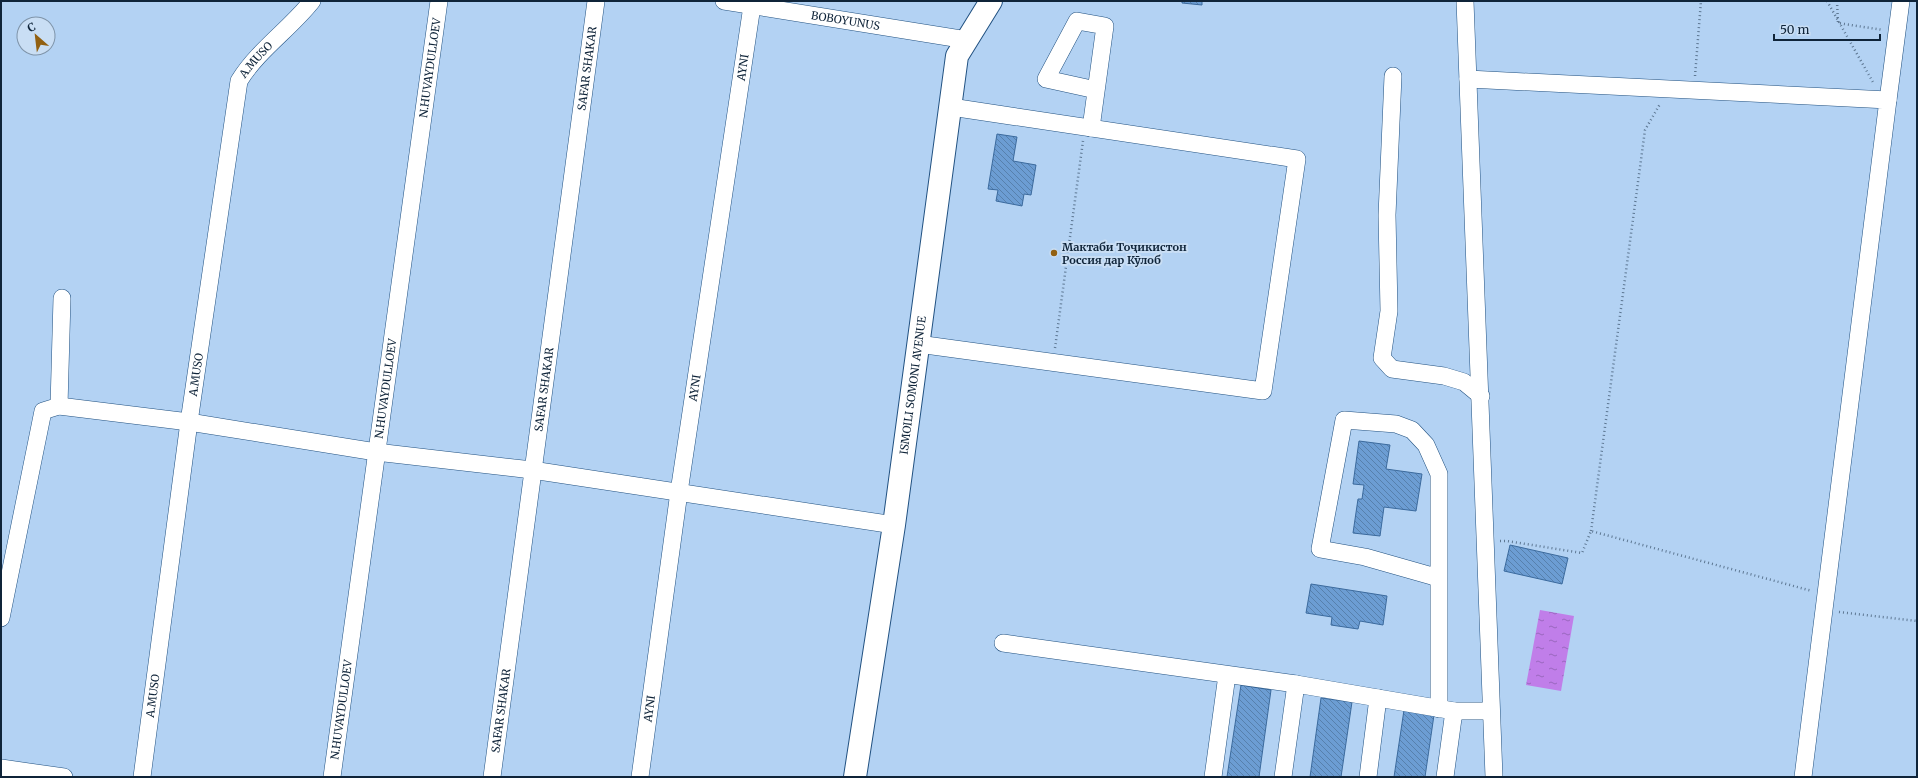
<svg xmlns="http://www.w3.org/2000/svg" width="1918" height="778" font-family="Merriweather,serif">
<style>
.water{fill:url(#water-ripples)}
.building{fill:url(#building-back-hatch);stroke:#3b6a9d}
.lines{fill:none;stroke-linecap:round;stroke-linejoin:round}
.minor-casing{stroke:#215181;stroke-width:18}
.major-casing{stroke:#215181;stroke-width:24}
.path{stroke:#5d7792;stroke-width:2.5;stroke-dasharray:1 3;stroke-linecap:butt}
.minor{stroke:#fff;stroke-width:17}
.major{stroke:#fff;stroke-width:22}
.poi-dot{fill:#926011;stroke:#c9def4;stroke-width:1.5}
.labels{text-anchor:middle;stroke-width:4;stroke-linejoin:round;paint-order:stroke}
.street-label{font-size:11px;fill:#0f2439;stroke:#c9def4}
.poi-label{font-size:11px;font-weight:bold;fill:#0f2439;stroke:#c9def4;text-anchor:start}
</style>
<defs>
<pattern id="water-ripples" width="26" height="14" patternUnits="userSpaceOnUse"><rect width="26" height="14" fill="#c07ee9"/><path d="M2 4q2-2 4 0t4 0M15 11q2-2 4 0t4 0" fill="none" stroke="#9a67be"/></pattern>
<pattern id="building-back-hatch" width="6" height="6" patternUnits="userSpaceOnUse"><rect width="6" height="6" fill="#6c9dd3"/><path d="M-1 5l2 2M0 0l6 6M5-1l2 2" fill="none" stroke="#5780ac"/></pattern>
</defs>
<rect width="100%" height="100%" fill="#b3d2f3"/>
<!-- water -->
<polygon class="water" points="1540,610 1574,616 1561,691 1526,685"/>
<!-- building -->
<g class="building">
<polygon points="1182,1 1202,1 1202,5 1182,3"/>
<polygon points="997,134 1017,137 1013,161 1036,165 1031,195 1024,194 1022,206 996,201 998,190 988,189"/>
<polygon points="1359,441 1390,445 1386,469 1422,474 1416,511 1384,507 1380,536 1353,533 1358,499 1362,499 1364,485 1353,484"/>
<polygon points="1510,545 1568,558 1562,584 1504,571"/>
<polygon points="1311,584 1387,596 1383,625 1360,621 1358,629 1331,625 1332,617 1306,613"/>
<polygon points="1241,685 1271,690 1259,777 1227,777"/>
<polygon points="1321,698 1352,702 1341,777 1310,777"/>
<polygon points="1404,710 1434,715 1425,777 1394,777"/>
</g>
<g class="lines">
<!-- minor casing -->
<g class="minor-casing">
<g id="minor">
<path id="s1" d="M724 1 967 40"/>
<polyline points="1465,1 1494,777"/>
<polyline points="1393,76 1387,215 1389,311 1382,358 1392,369 1444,376 1464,382 1481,396"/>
<polyline points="1468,79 1888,100 1803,777"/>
<polyline points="1888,100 1901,1"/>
<polyline points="1091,128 1105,26 1077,21 1046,79 1096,90"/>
<polyline points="918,344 1263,391 1297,159 951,107"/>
<polyline points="59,406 62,298"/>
<polyline points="1,618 43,411 59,406 189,422 376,452 532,470 894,525"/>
<polyline points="1003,643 1296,684"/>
<polyline points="1439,709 1439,474 1426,445 1412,430 1396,424 1344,420 1320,549 1365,557 1439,578"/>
<polyline points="1,768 64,777"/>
<path id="s2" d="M142 777 189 422 239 81C258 50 290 29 312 1"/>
<path id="s3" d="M332 777 439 1"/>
<path id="s4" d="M492 777 596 1"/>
<path id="s5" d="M640 777 679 492 752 6 755 1"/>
<polyline points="1213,777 1227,675"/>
<polyline points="1283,777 1296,684 1454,711 1490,711"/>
<polyline points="1368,777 1378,698"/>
<polyline points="1445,777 1454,711"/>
</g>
</g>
<!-- major casing -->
<g class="major-casing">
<g id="major">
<path id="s6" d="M855 777 894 525 957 56 991 1"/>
</g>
</g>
<!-- path -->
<g class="path">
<polyline points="1827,1 1874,84"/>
<polyline points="1837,1 1838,23 1883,30"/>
<polyline points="1695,76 1701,1"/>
<polyline points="1055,348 1083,141"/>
<polyline points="1591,531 1645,130 1660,104"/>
<polyline points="1500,541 1507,541 1582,553 1591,531 1812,591"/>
<polyline points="1839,612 1917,621"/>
</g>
<!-- minor -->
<use href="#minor" class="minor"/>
<!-- major -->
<use href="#major" class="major"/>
</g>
<!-- markers -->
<circle class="poi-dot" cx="1054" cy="253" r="4"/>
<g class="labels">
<!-- street labels -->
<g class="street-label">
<text dy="4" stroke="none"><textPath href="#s1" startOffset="123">BOBOYUNUS</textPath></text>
<text dy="4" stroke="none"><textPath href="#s2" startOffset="730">A.MUSO</textPath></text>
<text dy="4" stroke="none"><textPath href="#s3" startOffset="716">N.HUVAYDULLOEV</textPath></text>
<text dy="4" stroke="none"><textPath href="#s4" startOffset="715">SAFAR SHAKAR</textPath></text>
<text dy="4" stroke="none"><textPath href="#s5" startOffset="717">AYNI</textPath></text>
<text dy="4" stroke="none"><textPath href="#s2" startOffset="406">A.MUSO</textPath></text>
<text dy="4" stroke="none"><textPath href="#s6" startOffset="396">ISMOILI SOMONI AVENUE</textPath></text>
<text dy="4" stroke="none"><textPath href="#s5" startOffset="393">AYNI</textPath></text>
<text dy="4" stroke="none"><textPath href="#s3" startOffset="392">N.HUVAYDULLOEV</textPath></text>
<text dy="4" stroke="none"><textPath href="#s4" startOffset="391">SAFAR SHAKAR</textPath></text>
<text dy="4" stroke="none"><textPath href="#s2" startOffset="82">A.MUSO</textPath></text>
<text dy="4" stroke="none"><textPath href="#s5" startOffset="69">AYNI</textPath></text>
<text dy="4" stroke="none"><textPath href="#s3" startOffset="68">N.HUVAYDULLOEV</textPath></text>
<text dy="4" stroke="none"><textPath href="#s4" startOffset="67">SAFAR SHAKAR</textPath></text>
</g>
<!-- poi labels -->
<g class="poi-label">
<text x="1062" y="251">Мактаби Тоҷикистон<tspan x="1062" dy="13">Россия дар Кӯлоб</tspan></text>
</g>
</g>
<!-- border -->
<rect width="1918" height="778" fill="none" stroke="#0f2439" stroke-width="4"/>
<!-- north arrow -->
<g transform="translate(36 36) rotate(332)"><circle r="19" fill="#c9def4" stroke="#7f94a9"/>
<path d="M0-3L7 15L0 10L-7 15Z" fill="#926011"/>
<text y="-6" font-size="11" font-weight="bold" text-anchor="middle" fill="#0f2439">С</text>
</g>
<!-- scale -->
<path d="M1774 34v6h106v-6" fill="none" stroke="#0f2439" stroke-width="2"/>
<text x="1780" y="34" font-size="12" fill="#0f2439" stroke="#c9def4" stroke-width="3" paint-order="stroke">50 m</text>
</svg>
